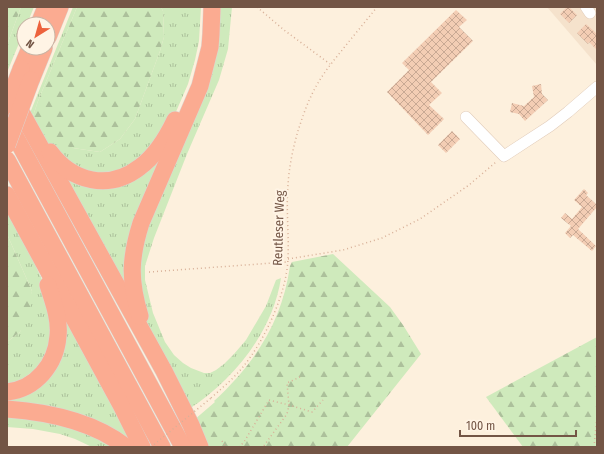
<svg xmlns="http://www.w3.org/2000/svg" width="604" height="454" font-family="'Fira Sans Condensed',sans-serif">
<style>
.residential{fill:#f5e2cc}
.grass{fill:url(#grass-tufts)}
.forest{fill:url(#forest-firs)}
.building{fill:url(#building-cross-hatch)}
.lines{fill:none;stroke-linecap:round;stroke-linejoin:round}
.minor-casing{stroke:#e1ccba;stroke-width:12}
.highway-casing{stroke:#ddd6d2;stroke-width:18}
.path{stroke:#d8b098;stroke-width:1.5;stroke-dasharray:1 3;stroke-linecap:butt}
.minor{stroke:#fff;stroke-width:11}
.highway{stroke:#fbab91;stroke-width:17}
.highway-bridge-casing{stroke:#ddd6d2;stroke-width:18;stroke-linecap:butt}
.path-bridge{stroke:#d8b098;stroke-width:1.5;stroke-dasharray:1 3;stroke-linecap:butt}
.highway-bridge{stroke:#fbab91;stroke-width:17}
.labels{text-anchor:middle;stroke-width:4;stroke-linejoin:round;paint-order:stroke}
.street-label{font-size:13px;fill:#735545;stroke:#fff4e5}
</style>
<defs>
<pattern id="grass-tufts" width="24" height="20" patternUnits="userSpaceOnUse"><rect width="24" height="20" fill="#cfeabc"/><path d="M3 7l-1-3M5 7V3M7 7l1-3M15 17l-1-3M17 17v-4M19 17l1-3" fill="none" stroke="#acc09b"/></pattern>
<pattern id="forest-firs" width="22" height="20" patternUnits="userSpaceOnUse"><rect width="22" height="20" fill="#cfeabc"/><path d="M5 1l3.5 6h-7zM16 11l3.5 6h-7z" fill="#acc09b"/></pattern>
<pattern id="building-cross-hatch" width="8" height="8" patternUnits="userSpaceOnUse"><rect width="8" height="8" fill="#f3cdb4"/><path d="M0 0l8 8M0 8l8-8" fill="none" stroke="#c9a994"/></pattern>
</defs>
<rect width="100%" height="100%" fill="#fdf0dd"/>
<!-- residential -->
<polygon class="residential" points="547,7 597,7 597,65"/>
<!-- grass -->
<g class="grass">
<polygon points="21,7 34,7 27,24 24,24 24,31 8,70 7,68 7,45"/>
<polygon points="73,7 77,7 38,101 33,116 73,148 100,152 120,139 135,119 160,51 164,37 163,11 161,7 201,7 199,41 195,60 188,84 172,121 136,167 95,178 50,148 30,113"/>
<path d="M207 7H209L210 21 206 50 197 84 142 212C133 236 126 260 130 286 131 293 133 300 135 307L133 309 56 170C64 169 68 173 75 177 87 183 100 187 113 184 127 181 143 172 152 161 156 155 160 149 164 144 169 137 174 131 178 124 198 88 209 48 207 7Z"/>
<path d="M216 7H232L228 49 219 80 187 154 154 238 145 266V280L153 313 165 342 174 355 183 363 191 368 204 373H210L216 370 224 364 234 354 246 340 266 306 276 280 281 278C273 331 234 380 189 409L160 351 144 316 136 265Z"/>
<polygon points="7,209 30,253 43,282 53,311 49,361 7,389 7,342 20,332 32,291 7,234"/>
<polygon points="58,306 137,447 7,405 7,395 43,378"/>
<polygon points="7,412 51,418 121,447 92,447 75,439 60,434 33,429 7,427"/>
</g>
<!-- forest -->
<g class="forest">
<polygon points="7,7 21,7 7,45"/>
<polygon points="77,7 161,7 163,11 164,37 160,51 135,119 120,139 100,152 73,148 53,142 33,116 38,101"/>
<polygon points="7,234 32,291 29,315 20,332 7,342"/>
<path d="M333 254 390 307 403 325 421 354 347 447H208L194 420 215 402 214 401C255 363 282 322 290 266L292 262Z"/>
<polygon points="597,337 597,447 523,447 486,397"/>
</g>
<!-- building -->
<g class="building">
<polygon points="567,7 569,7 577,15 569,23 560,14"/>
<polygon points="456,10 467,20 459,27 473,41 431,82 442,93 429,105 444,119 428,135 387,92 409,70 402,63"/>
<polygon points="586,24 597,34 597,50 589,42 588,44 577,33"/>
<polygon points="541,84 542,94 548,100 525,121 519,114 510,112 512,103 524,106 534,97 532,86"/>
<polygon points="452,131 460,139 446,153 438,145"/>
<polygon points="584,189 588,193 586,195 597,205 597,207 578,229 596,246 592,251 573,235 570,238 565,233 571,226 561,218 565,213 572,219 582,207 574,200"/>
</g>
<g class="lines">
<!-- minor casing -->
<g class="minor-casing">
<g id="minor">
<polyline points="586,7 590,13"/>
<polyline points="466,117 504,156 550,126 568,112 597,87"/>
</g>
</g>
<!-- highway casing -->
<g class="highway-casing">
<g id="highway">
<polyline points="39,24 46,7"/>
<polyline points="48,37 60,7"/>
<polyline points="21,69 30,48"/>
<polyline points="31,80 44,48"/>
<polyline points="14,99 164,371 191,425 200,447"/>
<polyline points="7,121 183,447"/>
<path d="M50 152C72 182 109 191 140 167 155 156 167 137 175 120"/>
<polyline points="7,160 162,447"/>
<polyline points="7,195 121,405 142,447"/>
<path d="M140 316C129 280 130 258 141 223L200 86 210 47 211 34 212 7"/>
<path d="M7 392C36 389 56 364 58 336 60 319 53 301 48 285"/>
<path d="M7 409C48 412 93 421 126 447"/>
</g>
</g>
<!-- path -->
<g class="path">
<polyline points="257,7 284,30 330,64"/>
<polyline points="288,259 343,250 382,238 420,219 469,185 496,162"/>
<polyline points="149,272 287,262"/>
<polyline points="300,377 287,383 289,405 312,412 323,400"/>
<path d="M211 398C222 388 233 379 242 368 264 342 287 293 288 258 289 234 286 209 288 185 289 167 293 148 298 131 303 115 309 98 318 83 325 71 334 60 343 49 354 35 366 21 377 7"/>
<polyline points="222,441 226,447"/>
<polyline points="239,447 244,442 269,400 289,405 287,414 263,447"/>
<polyline points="594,447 597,416"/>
</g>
<!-- minor -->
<use href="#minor" class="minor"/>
<!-- highway -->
<use href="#highway" class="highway"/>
<!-- highway-bridge casing -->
<g class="highway-bridge-casing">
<g id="highway-bridge">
<polyline points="7,105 21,69"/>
<polyline points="7,145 31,80"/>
</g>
</g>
<!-- path-bridge -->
<polyline class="path-bridge" points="151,447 211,398"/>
<!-- highway-bridge -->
<use href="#highway-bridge" class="highway-bridge"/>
</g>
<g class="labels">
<!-- street labels -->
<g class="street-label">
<text transform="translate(278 228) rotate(-88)" y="5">Reutleser Weg</text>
</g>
</g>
<!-- border -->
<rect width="604" height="454" fill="none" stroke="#735545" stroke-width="16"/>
<!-- north arrow -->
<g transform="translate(36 36) rotate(217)"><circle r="19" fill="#fff4e5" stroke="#c7b4a5"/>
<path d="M0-3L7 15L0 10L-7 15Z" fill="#ed623c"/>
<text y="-6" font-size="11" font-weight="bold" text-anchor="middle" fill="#735545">N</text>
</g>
<!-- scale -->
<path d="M460 430v6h116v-6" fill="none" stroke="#735545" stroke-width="2"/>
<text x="466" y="430" font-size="12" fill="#735545" stroke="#fff4e5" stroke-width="3" paint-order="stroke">100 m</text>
</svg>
